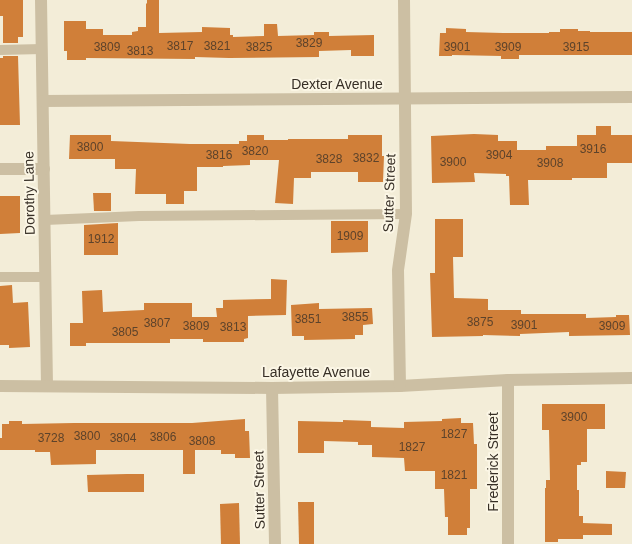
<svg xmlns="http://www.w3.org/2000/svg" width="632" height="544" font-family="Arial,sans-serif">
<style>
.building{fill:#d07f39}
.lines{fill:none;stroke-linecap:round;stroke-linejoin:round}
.lane{stroke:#ccbfa3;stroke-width:10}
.street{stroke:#ccbfa3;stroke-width:12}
.labels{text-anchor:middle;stroke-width:4;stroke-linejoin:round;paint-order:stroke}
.number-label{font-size:12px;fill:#5d432b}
.street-label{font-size:14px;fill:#372f26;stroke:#fbf6e5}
</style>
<rect width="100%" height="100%" fill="#f3edd8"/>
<!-- building -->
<g class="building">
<polygon points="0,0 23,0 23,37 18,37 18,43 3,43 3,16 0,16"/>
<polygon points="147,0 159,0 159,33 202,32 202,27 230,28 230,35 233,35 233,37 264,36 264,24 277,24 278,36 314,35 314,32 329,32 329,36 374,35 374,56 351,56 351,50 319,51 319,57 229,58 195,57 195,59 86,58 86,60 67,60 67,51 64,51 64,21 86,21 86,29 103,29 103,35 132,35 132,32 138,31 138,27 146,27 146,4 147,3"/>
<polygon points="446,28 466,29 466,32 503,33 549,33 549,32 560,32 560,29 578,29 578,31 590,31 590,32 632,32 632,55 519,55 519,59 501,59 501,56 452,55 452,56 439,56 440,33 446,33"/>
<polygon points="3,56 18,56 20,125 0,125 0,58 3,58"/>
<polygon points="596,126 611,126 611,135 632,135 632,163 607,163 607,178 572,178 572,180 528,180 529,205 510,205 509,176 506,176 506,174 474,173 475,182 432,183 431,136 474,134 498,135 498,141 517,141 517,150 546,150 546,146 577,146 577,135 596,135"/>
<polygon points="70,135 111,135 111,141 190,144 239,144 239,141 247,141 247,135 264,135 264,140 288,140 288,139 348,139 348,135 382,135 382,156 384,156 383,182 358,182 358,172 311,172 311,178 294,178 293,204 275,203 279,160 250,160 250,165 223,166 223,167 197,167 197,191 184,191 184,204 166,204 166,194 135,194 136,169 115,169 115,159 69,159"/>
<polygon points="93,193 111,193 111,211 94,211"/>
<polygon points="0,196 20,196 20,233 0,234"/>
<polygon points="435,219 463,219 463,257 453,257 454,298 488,299 488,310 521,310 521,314 586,314 586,318 616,317 616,315 629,315 630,335 569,336 569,332 520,334 520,336 483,335 483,336 432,337 430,273 435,273"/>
<polygon points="331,221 368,221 368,252 331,253"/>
<polygon points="118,223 118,255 84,255 84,225"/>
<polygon points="271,279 287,280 286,315 248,316 248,338 244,339 244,342 203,342 203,339 170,339 170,343 86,343 86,346 70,346 70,323 83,323 82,291 102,290 103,312 144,310 144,303 192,303 192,317 217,317 216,308 223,308 223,300 271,299"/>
<polygon points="12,285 13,303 28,302 30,347 9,348 9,345 0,345 0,286"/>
<polygon points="319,303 319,309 372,308 373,324 363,325 363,335 355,335 355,339 304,340 304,336 292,336 291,305"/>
<polygon points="542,404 605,404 605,429 587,429 587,462 581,462 581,465 577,465 577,490 579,490 579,516 583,516 583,523 612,524 612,535 583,535 583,539 558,539 558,542 545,542 545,488 546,488 546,480 550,480 549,430 542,430"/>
<polygon points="461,418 461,423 473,423 474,444 477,444 477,489 470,489 470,528 467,528 467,535 448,535 448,517 445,517 444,489 435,489 435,471 405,471 404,458 372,457 372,445 358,445 358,442 324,441 324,453 298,453 298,421 343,422 343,420 371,421 371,427 404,428 404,422 442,421 442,419"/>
<polygon points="245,419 245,431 249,431 250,458 235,458 235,454 221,454 221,450 195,450 195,474 183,474 183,450 96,450 96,464 51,465 50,452 35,452 35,450 0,450 0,438 2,438 2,424 9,424 9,421 22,421 22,424 74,423 192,423"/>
<polygon points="606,471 626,472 625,488 606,488"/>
<polygon points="127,474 144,474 144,492 88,492 87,475"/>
<polygon points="298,502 314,502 314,544 299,544"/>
<polygon points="239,503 240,544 221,544 220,504"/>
</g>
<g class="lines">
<!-- lane -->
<g class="lane">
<polyline points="0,50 42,49"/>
<polyline points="45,220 139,216 406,214"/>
<polyline points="0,277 46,277"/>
</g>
<!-- street -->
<g class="street">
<polyline points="41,0 47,386"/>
<polyline points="43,101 632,97"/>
<polyline points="0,169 44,169"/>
<polyline points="0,386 272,388 400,386 508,380 632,378"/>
<polyline points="400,386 398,270 406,214 404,0"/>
<polyline points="272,388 275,544"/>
<polyline points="508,544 508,380"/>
</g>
</g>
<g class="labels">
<!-- number labels -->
<g class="number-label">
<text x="309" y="47">3829</text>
<text x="180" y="50">3817</text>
<text x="217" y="50">3821</text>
<text x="107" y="51">3809</text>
<text x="259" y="51">3825</text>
<text x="457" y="51">3901</text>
<text x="508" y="51">3909</text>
<text x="576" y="51">3915</text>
<text x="140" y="55">3813</text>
<text x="90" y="151">3800</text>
<text x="593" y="153">3916</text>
<text x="255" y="155">3820</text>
<text x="219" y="159">3816</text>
<text x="499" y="159">3904</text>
<text x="366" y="162">3832</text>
<text x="329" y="163">3828</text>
<text x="453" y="166">3900</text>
<text x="550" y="167">3908</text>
<text x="350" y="240">1909</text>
<text x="101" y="243">1912</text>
<text x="355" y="321">3855</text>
<text x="308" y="323">3851</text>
<text x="480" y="326">3875</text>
<text x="157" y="327">3807</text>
<text x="524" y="329">3901</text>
<text x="196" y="330">3809</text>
<text x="612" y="330">3909</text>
<text x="233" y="331">3813</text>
<text x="125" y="336">3805</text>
<text x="574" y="421">3900</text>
<text x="454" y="438">1827</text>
<text x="87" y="440">3800</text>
<text x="163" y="441">3806</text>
<text x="51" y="442">3728</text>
<text x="123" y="442">3804</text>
<text x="202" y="445">3808</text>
<text x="412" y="451">1827</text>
<text x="454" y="479">1821</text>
</g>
<!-- street labels -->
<g class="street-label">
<text x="337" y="89">Dexter Avenue</text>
<text transform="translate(29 193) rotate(-91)" y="5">Dorothy Lane</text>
<text transform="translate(389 193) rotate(-88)" y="5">Sutter Street</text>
<text x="316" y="377">Lafayette Avenue</text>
<text transform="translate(493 462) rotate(-90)" y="5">Frederick Street</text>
<text transform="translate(259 490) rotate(-91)" y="5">Sutter Street</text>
</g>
</g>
</svg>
